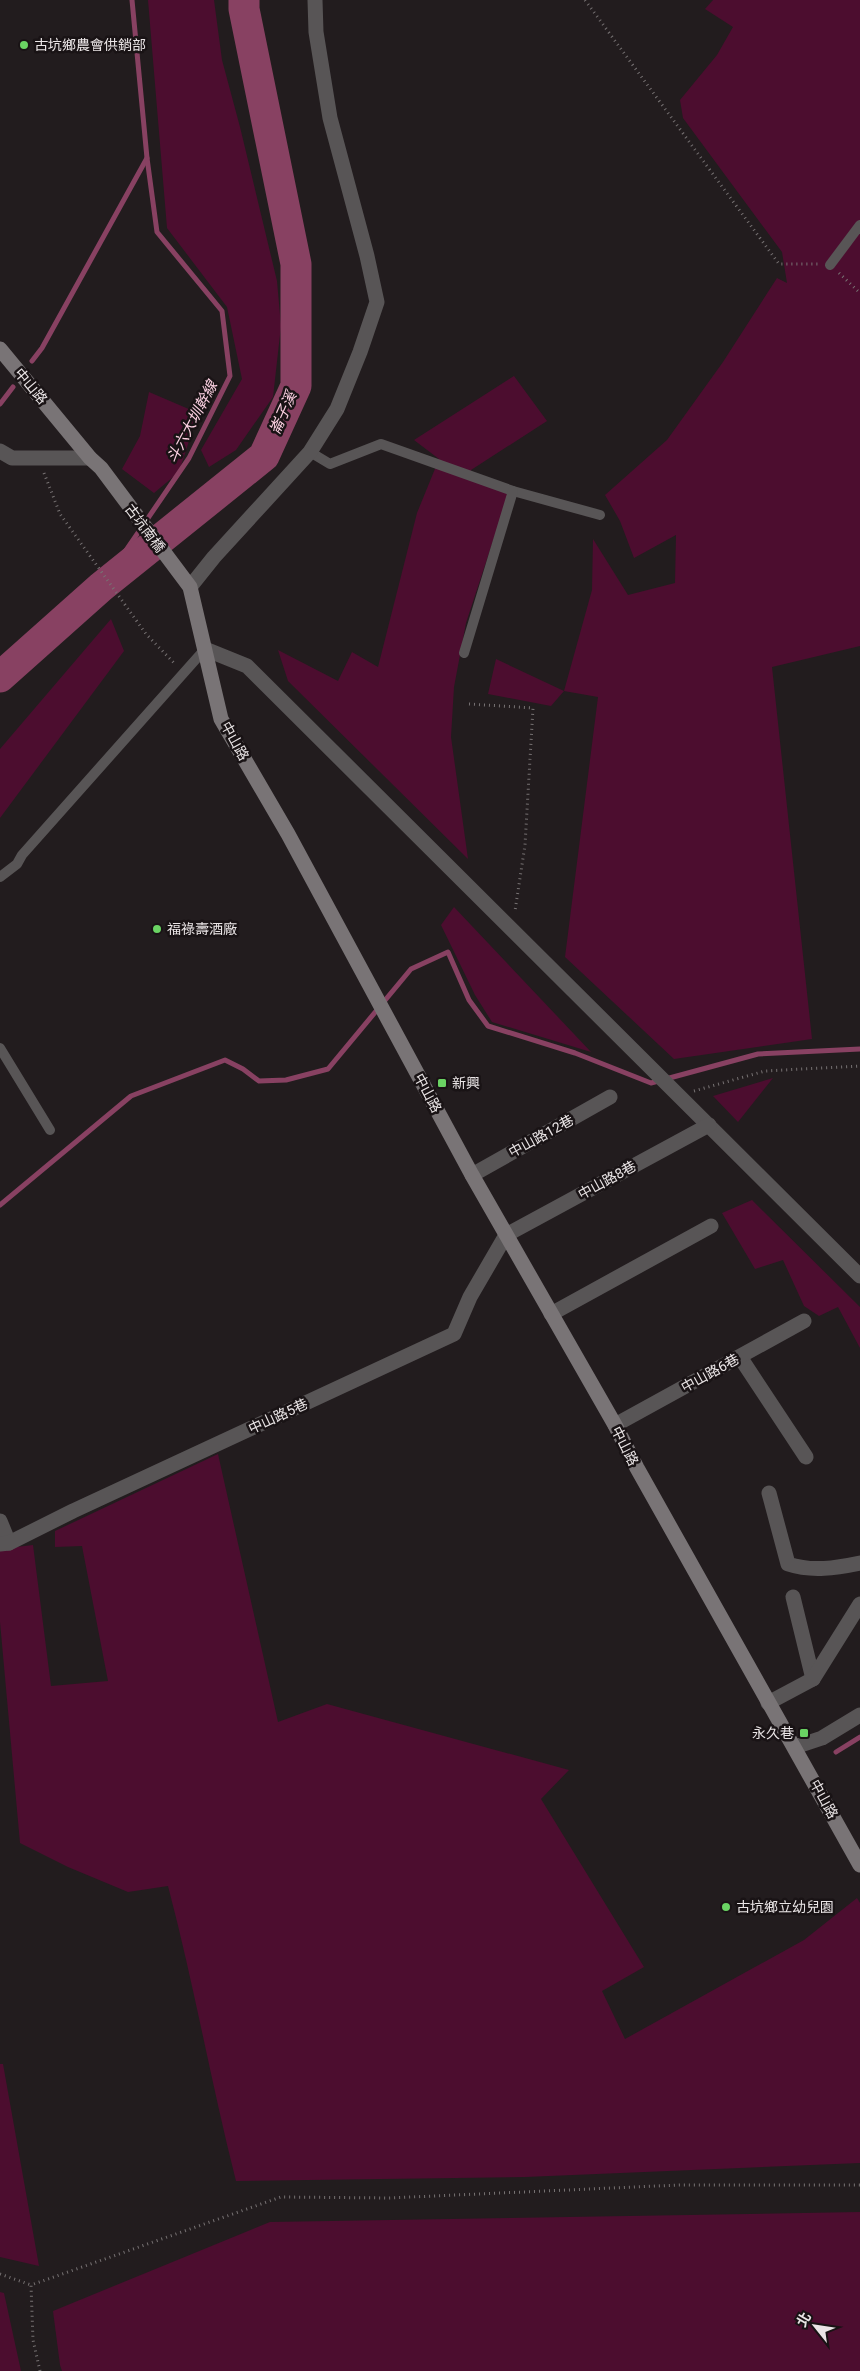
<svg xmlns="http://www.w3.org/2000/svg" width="860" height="2371" font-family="Roboto,'Noto Sans TC',sans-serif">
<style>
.green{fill:#4c0d2f}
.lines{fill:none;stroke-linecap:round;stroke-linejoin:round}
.stream{stroke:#884162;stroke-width:5}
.river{stroke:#884162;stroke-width:31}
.path{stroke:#777273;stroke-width:3;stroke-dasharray:1 4;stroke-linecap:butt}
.lane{stroke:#585556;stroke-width:10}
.street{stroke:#585556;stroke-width:15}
.secondary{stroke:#797476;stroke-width:15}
.poi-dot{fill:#6ad363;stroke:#191315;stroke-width:2}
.labels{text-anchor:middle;stroke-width:5;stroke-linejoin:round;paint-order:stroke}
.poi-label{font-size:14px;fill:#eae5e6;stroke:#191315;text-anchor:start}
.street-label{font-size:14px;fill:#eae5e6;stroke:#191315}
.water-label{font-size:15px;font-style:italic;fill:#fcd1e2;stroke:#191315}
</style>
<rect width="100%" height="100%" fill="#221c1e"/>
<!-- green -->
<g class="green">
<polygon points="148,0 214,0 222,60 240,127 277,281 281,326 273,397 236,450 209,467 201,450 242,379 227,307 167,228"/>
<polygon points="713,0 860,0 860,646 772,667 812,1039 674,1059 565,957 598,697 564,691 551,706 488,694 496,659 564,691 592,590 593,539 628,595 675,583 676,535 634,558 620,521 605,495 667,440 723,362 777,278 787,283 782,252 683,118 680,100 717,55 733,27 705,9"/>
<polygon points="514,376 547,421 471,470 474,481 510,489 466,623 454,687 451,737 468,859 288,681 278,650 338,681 352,652 378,667 417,513 439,459 414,440"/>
<polygon points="149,392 198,413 179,472 154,493 122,469 140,436"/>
<polygon points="111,619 124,651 0,818 0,749"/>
<polygon points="454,907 591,1052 492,1022 475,995 441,925"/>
<polygon points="773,1078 738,1122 713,1096"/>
<polygon points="752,1200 860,1307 860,1348 838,1307 819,1316 804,1306 783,1260 755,1269 722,1213"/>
<path d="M218 1454 278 1722 327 1704 569 1770 541 1799 644 1967 602 1991 625 2039 804 1940 857 1898 860 1903V2163L525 2177 236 2181C211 2083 194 1984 168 1886L128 1892 68 1867 20 1843 0 1622V1549L33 1545 51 1686 108 1681 82 1546 55 1547V1531Z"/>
<polygon points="0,2064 3,2064 39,2266 0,2257"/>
<polygon points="860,2212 860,2371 62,2371 60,2365 53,2311 270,2222"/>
<polygon points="0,2292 4,2293 21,2371 0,2371"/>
</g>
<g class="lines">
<!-- stream -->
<g class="stream">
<polyline points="32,361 42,348 147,158"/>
<polyline points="0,404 13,387"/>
<polyline points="101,587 189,458 230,376 222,311 157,232 147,158 132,0"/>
<polyline points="0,1205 131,1096 225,1060 243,1069 259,1081 286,1080 328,1069 411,969 448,952 469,1000 488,1026 575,1053 651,1083 758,1054 860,1049"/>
<polyline points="836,1752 860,1737"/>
</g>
<!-- river -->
<polyline class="river" points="0,677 101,587 264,456 296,386 296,264 244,9 244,0"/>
<!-- path -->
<g class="path">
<polyline points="585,0 779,264 818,264"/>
<polyline points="839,273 860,293"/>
<polyline points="44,473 60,514 146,634 175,664"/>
<polyline points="469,704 533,708 525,845 515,911"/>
<polyline points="694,1091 765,1071 860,1066"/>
<polyline points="0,2274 31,2285"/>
<polyline points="40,2371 33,2340 31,2285 281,2197 389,2198 679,2185 860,2185"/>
</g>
<!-- lane -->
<g class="lane">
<polyline points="830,265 860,225"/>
<polyline points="310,452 330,464 381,444 513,491 600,515"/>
<polyline points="464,653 513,491"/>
<polyline points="0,877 17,864 22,855 205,649"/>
<polyline points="0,1048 50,1130"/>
</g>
<!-- street -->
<g class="street">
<polyline points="0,451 12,458 90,458"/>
<polyline points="190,587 214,557 310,452 337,409 360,352 377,302 367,256 330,118 316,32 315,0"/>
<polyline points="205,649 247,666 860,1276"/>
<polyline points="472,1175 610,1097"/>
<polyline points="551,1314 711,1226"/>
<polyline points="740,1357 806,1457"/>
<polyline points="615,1425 804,1321"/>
<path d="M769 1493 788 1564C812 1572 836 1568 860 1563"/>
<polyline points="0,1521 9,1543"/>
<polyline points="0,1544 9,1543 73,1511 454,1334 470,1297 506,1235 709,1125"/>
<polyline points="793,1597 813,1679"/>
<polyline points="768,1703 813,1679 860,1604"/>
<polyline points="795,1747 822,1738 860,1715"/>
</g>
<!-- secondary -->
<polyline class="secondary" points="0,349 90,458 101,468 190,587 221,719 288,834 472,1175 615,1425 637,1468 860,1865"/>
</g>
<!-- markers -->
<g class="poi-dot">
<circle cx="24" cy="45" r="5"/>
<circle cx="157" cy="929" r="5"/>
<rect x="437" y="1078" width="10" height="10" rx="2.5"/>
<rect x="799" y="1728" width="10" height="10" rx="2.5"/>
<circle cx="726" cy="1907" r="5"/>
</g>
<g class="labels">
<!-- poi labels -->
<g class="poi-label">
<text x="34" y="50">古坑鄉農會供銷部</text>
<text x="167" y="934">福祿壽酒廠</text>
<text x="452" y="1088">新興</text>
<text x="794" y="1738" text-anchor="end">永久巷</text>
<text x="736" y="1912">古坑鄉立幼兒園</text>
</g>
<!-- street labels -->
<g class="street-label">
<text transform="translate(31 386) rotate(50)" y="5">中山路</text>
<text transform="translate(145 528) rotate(53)" y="5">古坑南橋</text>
<text transform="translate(235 741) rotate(61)" y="5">中山路</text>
<text transform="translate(428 1093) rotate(62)" y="5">中山路</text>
<text transform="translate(541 1136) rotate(-29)" y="5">中山路12巷</text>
<text transform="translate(607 1180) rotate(-29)" y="5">中山路8巷</text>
<text transform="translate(710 1373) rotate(-29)" y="5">中山路6巷</text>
<text transform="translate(278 1416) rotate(-25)" y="5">中山路5巷</text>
<text transform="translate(625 1446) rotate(63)" y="5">中山路</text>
<text transform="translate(824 1799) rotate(61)" y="5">中山路</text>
</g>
<!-- water labels -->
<g class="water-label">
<text transform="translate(283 413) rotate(-66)" y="5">崙子溪</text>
<text transform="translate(192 422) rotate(-62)" y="5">斗六大圳幹線</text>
</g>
</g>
<!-- north arrow -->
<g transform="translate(815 2326) rotate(300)" stroke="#191315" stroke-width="4" paint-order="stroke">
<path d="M0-4L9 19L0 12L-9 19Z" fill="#eae5e6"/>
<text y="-8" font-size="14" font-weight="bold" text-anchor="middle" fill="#eae5e6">北</text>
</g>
</svg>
